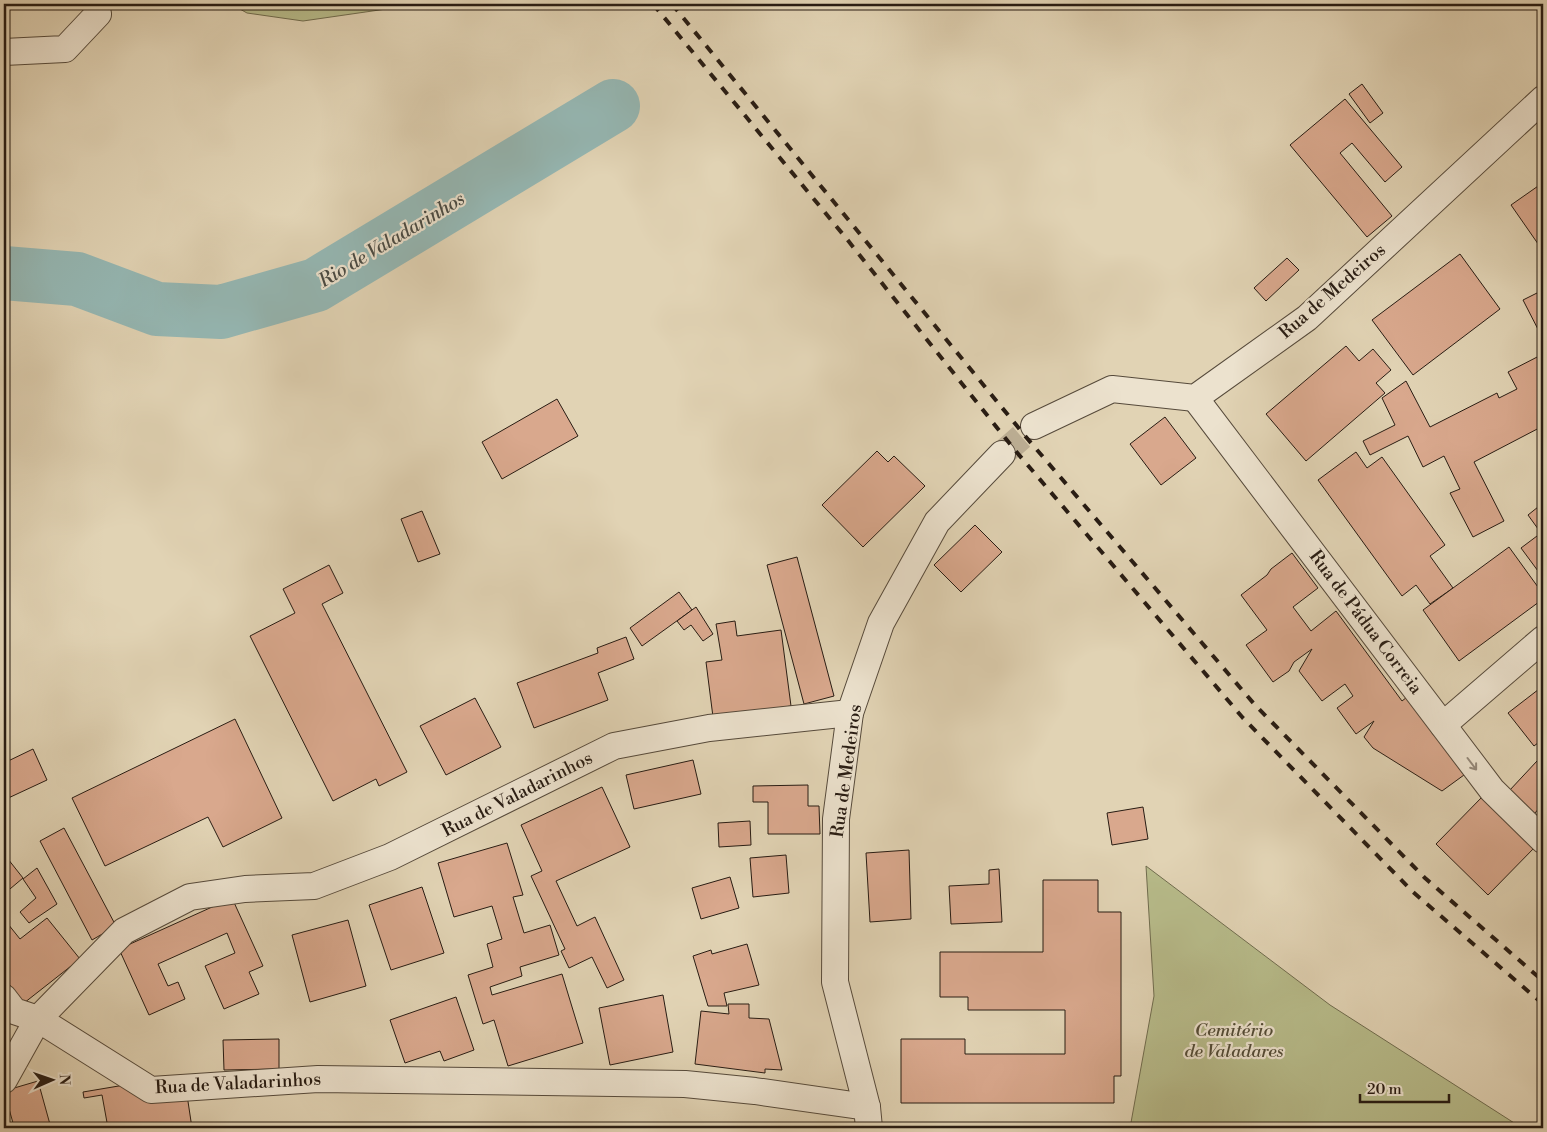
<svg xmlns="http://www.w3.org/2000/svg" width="1547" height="1132" font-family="'Libre Bodoni',serif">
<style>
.green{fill:#b7bb8a;stroke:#706c4e}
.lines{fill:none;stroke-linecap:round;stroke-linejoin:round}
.river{stroke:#95b7b3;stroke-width:54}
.building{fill:#d9a88d;stroke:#281c13}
.street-tunnel{stroke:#bcae94;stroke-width:26;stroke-dasharray:26 13;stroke-linecap:butt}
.street-casing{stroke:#564a3b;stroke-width:28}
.street{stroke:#ece2ce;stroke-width:26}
.rail{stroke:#281c13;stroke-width:4;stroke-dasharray:9 9;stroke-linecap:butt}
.oneway{stroke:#94897a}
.labels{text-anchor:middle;stroke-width:4.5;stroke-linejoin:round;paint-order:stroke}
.street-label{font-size:18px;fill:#281c13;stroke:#ece2ce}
.park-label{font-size:18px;font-style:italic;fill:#534c37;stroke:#ece2ce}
.water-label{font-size:19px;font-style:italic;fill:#494a43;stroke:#ece2ce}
</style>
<rect width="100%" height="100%" fill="#e1d3b4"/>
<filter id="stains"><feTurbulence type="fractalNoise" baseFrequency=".004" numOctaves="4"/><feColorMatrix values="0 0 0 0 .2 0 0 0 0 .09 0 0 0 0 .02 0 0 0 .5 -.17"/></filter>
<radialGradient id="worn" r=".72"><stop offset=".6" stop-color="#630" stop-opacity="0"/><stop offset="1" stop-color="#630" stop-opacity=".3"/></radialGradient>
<!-- green -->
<g class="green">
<polygon points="231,4 411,4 407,6 303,21 247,13"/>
<polygon points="1146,866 1330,1005 1522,1128 1130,1128 1154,996"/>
</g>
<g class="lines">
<!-- river -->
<polyline class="river" points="4,273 77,279 157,309 221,312 316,285 613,106"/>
</g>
<!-- building -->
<g class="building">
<polygon points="1362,84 1383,113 1370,123 1349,94"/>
<polygon points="1345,99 1402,167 1385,182 1352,143 1340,153 1392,216 1367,237 1290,145"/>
<polygon points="1541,184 1543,187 1543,251 1511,205"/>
<polygon points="1460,254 1500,309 1413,375 1372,320"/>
<polygon points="1287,258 1299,270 1266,301 1254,288"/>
<polygon points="1543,290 1543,339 1523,300"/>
<polygon points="1346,346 1359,361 1373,349 1391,370 1376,383 1385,393 1306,461 1266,414"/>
<polygon points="1543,354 1543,426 1474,462 1504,521 1473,537 1450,493 1460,489 1444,456 1423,467 1408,436 1370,455 1363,441 1395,425 1382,398 1406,381 1430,427 1497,393 1499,398 1517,389 1508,372"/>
<polygon points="557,399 578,436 502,479 482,442"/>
<polygon points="1165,417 1196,458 1161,485 1130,444"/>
<polygon points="877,451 888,462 894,456 925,486 863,547 822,505"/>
<polygon points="1356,452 1367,468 1382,457 1445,545 1430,556 1453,588 1430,604 1416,585 1402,596 1318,480"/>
<polygon points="1543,503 1543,567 1538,571 1521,548 1541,533 1528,515"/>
<polygon points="422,511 440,554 418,562 401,519"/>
<polygon points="975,525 1002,552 961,592 934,565"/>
<polygon points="1509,547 1543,594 1543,599 1459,661 1423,610"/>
<polygon points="1292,553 1318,588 1293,607 1311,631 1336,611 1402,701 1407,697 1464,775 1442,791 1373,748 1364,737 1374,721 1356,734 1337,708 1353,696 1345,684 1322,701 1299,671 1312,649 1294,662 1289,671 1273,682 1246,645 1267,630 1241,595 1267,575 1271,569"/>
<polygon points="797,557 834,696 804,704 767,565"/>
<polygon points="329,565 343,593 322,604 407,772 379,786 376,779 333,801 250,636 295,613 283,589"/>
<polygon points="679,592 692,610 642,646 630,628"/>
<polygon points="696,607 713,634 703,641 691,625 684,630 677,621"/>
<polygon points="735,621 737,636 781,630 791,706 713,717 706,662 722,660 716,624"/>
<polygon points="626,637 634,659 598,673 608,700 534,728 517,683 598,653 597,648"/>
<polygon points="1543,686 1543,739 1534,746 1508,713"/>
<polygon points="475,698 501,747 446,775 420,726"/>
<polygon points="235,719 282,818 223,847 208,817 105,866 72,798"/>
<polygon points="33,749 47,780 4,800 4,763"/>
<polygon points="693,760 701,794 634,809 626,775"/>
<polygon points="1537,761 1543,767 1543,804 1534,814 1509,791"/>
<polygon points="808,785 808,806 819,806 820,834 768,834 768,802 753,802 753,786"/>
<polygon points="602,787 630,847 556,881 577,926 595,917 624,980 607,988 592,957 569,968 561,951 565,949 531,876 542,871 521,825"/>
<polygon points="1484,795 1536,846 1488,895 1436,844"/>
<polygon points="1143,807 1148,839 1112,845 1107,813"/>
<polygon points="750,821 751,845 719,847 718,823"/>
<polygon points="64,828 116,926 92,940 40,841"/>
<polygon points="507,843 523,895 513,897 524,933 550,925 559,955 520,967 522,976 490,987 492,995 562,974 583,1043 508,1066 494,1020 483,1024 468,975 493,967 487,944 502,939 492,906 454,917 438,863"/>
<polygon points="909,850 911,919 870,922 866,853"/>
<polygon points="4,854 23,878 4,894"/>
<polygon points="786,855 789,893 753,897 750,858"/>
<polygon points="37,868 57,904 29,923 20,912 36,898 23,879"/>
<polygon points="999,869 1002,922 951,924 949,886 989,884 989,870"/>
<polygon points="730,877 739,908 701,919 692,888"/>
<polygon points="1043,880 1098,880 1098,912 1121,912 1121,1076 1114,1076 1114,1103 901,1103 901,1039 965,1039 965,1054 1065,1054 1065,1010 968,1010 968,997 940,997 940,952 1043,952"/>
<polygon points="422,887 444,953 391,970 369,905"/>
<polygon points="232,898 263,966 249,972 259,994 224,1009 205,966 235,953 227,933 158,964 168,986 178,982 185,999 149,1015 119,949"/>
<polygon points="47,918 80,959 24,1003 4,978 4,919 20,939"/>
<polygon points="348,920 366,986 310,1002 292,935"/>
<polygon points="747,944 759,985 724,993 727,1006 708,1006 693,956 711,950 712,954"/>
<polygon points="663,995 673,1052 610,1065 599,1008"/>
<polygon points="456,997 474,1050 444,1061 440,1051 405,1063 390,1020"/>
<polygon points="728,1004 749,1004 749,1018 769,1019 782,1070 765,1069 765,1073 695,1064 701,1011 729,1014"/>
<polygon points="279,1039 279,1069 224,1070 223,1040"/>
<polygon points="184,1075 192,1128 108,1128 102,1095 84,1098 83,1092"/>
<polygon points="38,1081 51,1128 4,1128 4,1125 13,1123 4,1091"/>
</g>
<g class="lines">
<!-- street-tunnel -->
<polyline class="street-tunnel" points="1002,454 1034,426"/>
<!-- street casing -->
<g class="street-casing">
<g id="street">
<polyline points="4,52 65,49 98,14 96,4"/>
<polyline points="1195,398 1492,790 1543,840"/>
<polyline points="1034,426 1112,389 1195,398 1307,318 1543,99"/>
<polyline points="1443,725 1543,639"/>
<polyline points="4,998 14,1011 38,1019 151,1090 318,1079 685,1084 755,1091 867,1107"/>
<polyline points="4,1080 38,1019 124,931 190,897 245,889 314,886 390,857 614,746 709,728 850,713"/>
<polyline points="869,1128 867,1107 835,982 836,819 850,713 881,623 937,522 1002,454"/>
</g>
</g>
<!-- street -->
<use href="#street" class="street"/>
<!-- rail -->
<g class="rail">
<polyline points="653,4 846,238 1014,449 1243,718 1413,892 1543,1004"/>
<polyline points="672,4 1026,437 1255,705 1425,878 1543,981"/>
</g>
</g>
<!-- one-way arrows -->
<defs><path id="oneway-shaft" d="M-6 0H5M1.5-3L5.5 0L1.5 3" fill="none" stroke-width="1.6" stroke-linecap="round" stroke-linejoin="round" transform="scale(1.25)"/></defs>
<use class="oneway" href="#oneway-shaft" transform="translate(1472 764) rotate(53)"/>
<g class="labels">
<!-- street labels -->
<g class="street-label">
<text transform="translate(1332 291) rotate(-41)" y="6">Rua de Medeiros</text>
<text transform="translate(1366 622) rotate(53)" y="6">Rua de Pádua Correia</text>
<text transform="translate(846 771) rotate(-82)" y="6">Rua de Medeiros</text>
<text transform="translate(517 794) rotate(-27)" y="6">Rua de Valadarinhos</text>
<text transform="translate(238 1083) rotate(-3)" y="6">Rua de Valadarinhos</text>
</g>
<!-- park labels -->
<g class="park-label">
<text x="1234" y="1036">Cemitério<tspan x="1234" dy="21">de Valadares</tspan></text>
</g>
<!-- water labels -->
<g class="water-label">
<text transform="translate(391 239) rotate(-31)" y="7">Rio de Valadarinhos</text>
</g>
</g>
<!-- margin -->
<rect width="1547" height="1132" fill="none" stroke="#e1d3b4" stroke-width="20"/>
<rect x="5" y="5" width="1537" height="1122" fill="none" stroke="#281c13" stroke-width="2.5"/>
<rect x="10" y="10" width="1527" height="1112" fill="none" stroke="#281c13"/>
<!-- north arrow -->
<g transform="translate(52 1080) rotate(88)" stroke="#ece2ce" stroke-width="4" paint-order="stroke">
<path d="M0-4L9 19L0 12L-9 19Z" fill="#281c13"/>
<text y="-8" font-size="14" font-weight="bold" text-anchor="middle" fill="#281c13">N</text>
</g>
<!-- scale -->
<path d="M1360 1094v8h89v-8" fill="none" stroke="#281c13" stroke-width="2.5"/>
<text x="1367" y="1094" font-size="15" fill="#281c13" stroke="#ece2ce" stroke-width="4" paint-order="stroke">20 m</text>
<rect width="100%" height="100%" filter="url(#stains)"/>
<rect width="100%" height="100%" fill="url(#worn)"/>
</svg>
